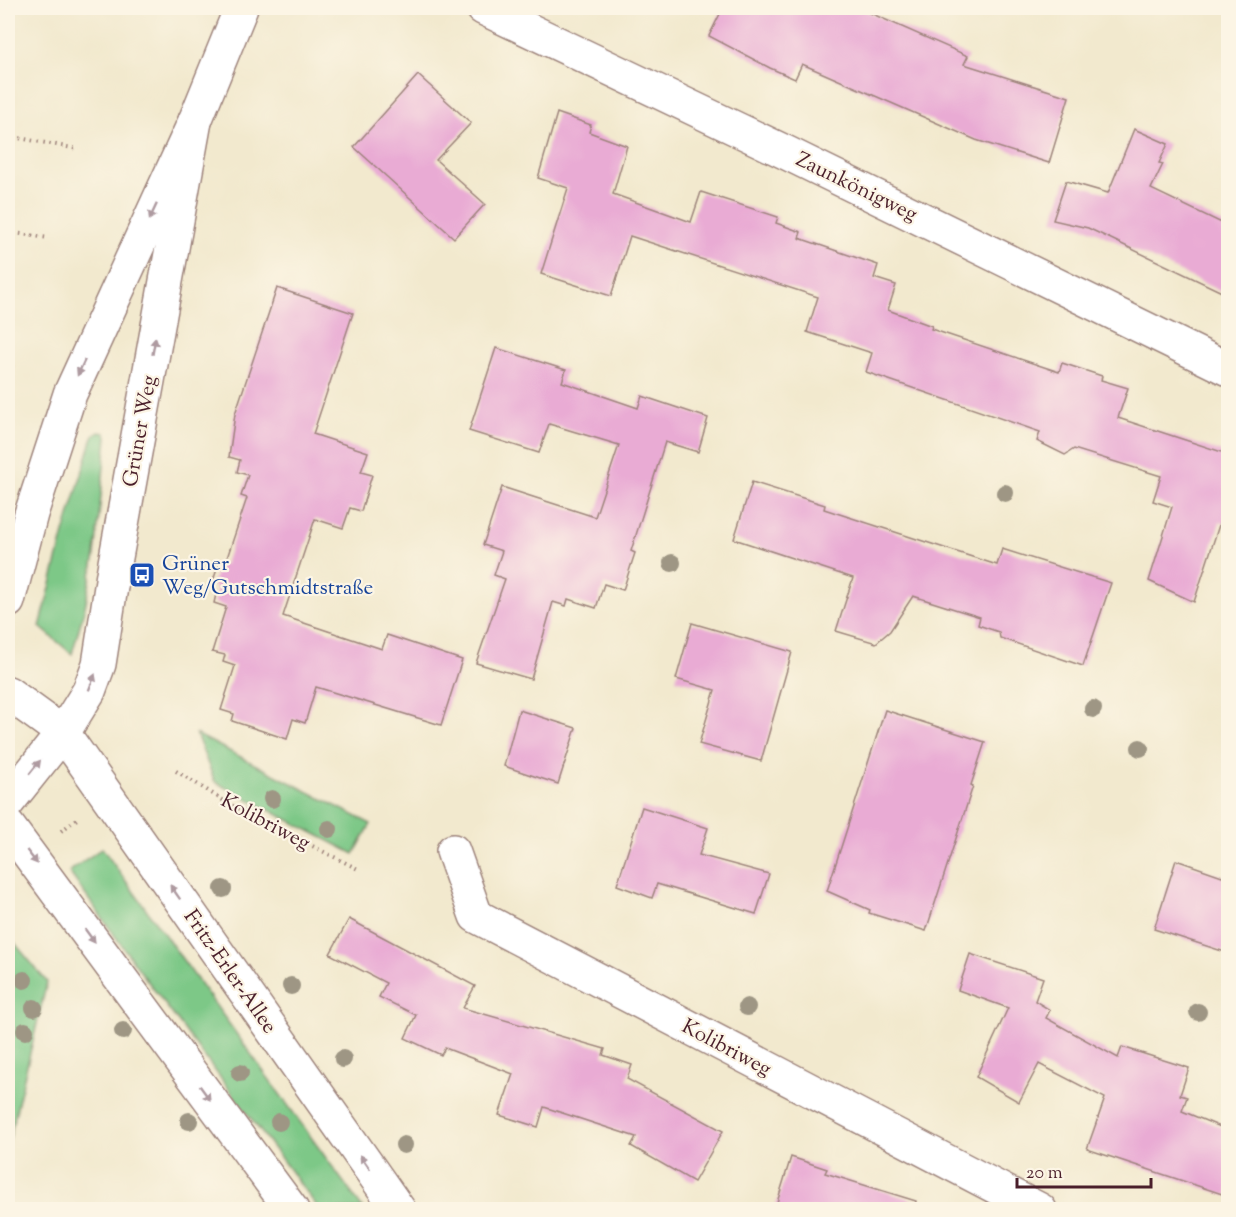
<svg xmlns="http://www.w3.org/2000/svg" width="1236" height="1217" font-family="'Sorts Mill Goudy',serif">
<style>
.green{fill:#7dc887;stroke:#647459;stroke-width:1.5}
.building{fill:#e9abd4}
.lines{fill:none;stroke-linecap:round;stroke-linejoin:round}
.minor-casing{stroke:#9e847c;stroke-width:36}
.path{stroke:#9e847c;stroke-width:4;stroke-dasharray:1.5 4.5;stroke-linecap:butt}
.minor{stroke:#fff;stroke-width:33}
.tree{fill:#9e9684}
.oneway{fill:#ae9aa0}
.labels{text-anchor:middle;stroke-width:4.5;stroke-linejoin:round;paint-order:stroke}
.street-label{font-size:21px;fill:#4a1f2b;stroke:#fcf5e5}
.transit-label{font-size:21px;fill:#164399;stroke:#fcf5e5;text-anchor:start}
</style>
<rect width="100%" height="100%" fill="#fcf5e5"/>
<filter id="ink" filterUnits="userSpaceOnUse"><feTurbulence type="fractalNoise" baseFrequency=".0167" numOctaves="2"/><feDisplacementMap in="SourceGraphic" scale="12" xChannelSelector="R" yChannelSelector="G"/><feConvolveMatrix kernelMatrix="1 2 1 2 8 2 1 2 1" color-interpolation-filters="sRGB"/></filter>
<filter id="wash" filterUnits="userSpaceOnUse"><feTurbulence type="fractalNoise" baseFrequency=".008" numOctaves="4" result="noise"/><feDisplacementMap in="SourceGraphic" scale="24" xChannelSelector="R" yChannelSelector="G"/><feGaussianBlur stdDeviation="1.35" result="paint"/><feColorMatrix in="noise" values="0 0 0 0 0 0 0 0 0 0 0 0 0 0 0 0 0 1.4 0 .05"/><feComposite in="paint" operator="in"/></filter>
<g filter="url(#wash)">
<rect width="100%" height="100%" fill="#f2e9ce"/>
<!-- green -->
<g class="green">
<polygon points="100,432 105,433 107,437 95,555 85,607 72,654 40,627 64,533 92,440 95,434"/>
<polygon points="196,734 371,824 354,854 215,782"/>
<polygon points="102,848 363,1209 319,1209 143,975 69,872"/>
<polygon points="8,935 47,982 8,1145"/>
</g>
<g id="blocks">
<!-- building -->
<g class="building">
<polygon points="723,8 859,8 968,56 964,64 1069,97 1049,163 976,140 802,64 795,79 770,68 709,36"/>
<polygon points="418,75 471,123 436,160 485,204 454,238 354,147"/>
<polygon points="557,113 591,125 589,132 627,146 613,194 691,222 701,192 778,217 776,223 801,232 799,238 878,265 874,278 896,285 888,310 932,326 931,329 1059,372 1062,363 1102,376 1101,380 1128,388 1118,418 1228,454 1228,525 1220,522 1194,602 1149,581 1172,507 1153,501 1161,476 1074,449 1065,455 1037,441 1040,432 866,372 872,353 807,332 818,297 630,236 611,296 541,274 568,188 538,178"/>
<polygon points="1134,129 1168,144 1159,163 1163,164 1151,189 1228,226 1228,295 1088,228 1053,220 1066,181 1108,193"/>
<polygon points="277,288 353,313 313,434 368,452 361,472 372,475 361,511 350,508 343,528 315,519 283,616 382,649 387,635 462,660 441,725 316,687 305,723 293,719 287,739 232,721 234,714 221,710 235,666 223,662 225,655 212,652 226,607 214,603 217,590 212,584 218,566 225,564 247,498 241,496 248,475 237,472 240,460 229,457 235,414"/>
<polygon points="496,348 566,370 562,382 638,408 642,396 708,418 698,452 665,442 631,551 635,553 623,590 604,584 596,608 568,599 566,606 553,602 531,679 476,663 505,579 494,575 502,551 483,545 502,487 595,517 619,445 549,424 539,453 469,431"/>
<polygon points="752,482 825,505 824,509 997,565 1002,549 1111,583 1083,666 1000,638 999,632 978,625 980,617 913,596 890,631 876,643 836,631 853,578 734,539"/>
<polygon points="692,623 792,652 761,761 699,744 715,690 676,679"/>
<polygon points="519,710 576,728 558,784 504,766"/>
<polygon points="885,710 985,742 971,785 973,786 926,931 869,913 870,910 827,891"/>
<polygon points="642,807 708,828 699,855 769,874 756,914 657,884 652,898 617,885"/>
<polygon points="1176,860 1228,878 1228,953 1154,929"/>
<polygon points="349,919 475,986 463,1008 605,1049 603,1055 632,1065 627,1079 723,1131 694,1182 631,1146 636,1137 544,1107 538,1127 499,1115 513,1074 445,1048 441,1055 405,1038 416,1015 379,997 386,983 330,954"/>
<polygon points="970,954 1043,978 1035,1001 1050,1010 1046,1018 1118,1058 1122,1047 1189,1068 1180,1095 1187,1097 1182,1111 1228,1130 1228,1196 1087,1149 1105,1098 1039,1064 1019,1102 976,1077 1008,1008 958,990"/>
<polygon points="791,1157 827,1169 825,1173 916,1201 915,1209 775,1209"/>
</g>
</g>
</g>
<g filter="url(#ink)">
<use href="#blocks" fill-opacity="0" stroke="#9e847c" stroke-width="1.5"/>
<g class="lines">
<!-- minor casing -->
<g class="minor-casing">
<g id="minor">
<polyline points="483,8 787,153 1228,369"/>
<polyline points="8,601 31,514 70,394 195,121 241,8"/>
<polyline points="8,693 63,733 399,1210"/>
<polyline points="8,802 63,733 89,691 99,664 113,574 195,121"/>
<polyline points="8,826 292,1210"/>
<polyline points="453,851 476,916 1040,1210"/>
</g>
</g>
<!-- path -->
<g class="path">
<polyline points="8,136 78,149"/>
<polyline points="8,232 48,238"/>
<polyline points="8,366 14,367"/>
<polyline points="176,771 229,804 358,869"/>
<polyline points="61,831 77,819"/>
<polyline points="130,1209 130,1210"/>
</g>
<!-- minor -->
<use href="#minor" class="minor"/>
</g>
<!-- trees -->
<g class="tree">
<circle cx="1005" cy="493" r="9"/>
<circle cx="672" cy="563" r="9"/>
<circle cx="1093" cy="709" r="9"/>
<circle cx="1140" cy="748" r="9"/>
<circle cx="272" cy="799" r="9"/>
<circle cx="329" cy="829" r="9"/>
<circle cx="223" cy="889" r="9"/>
<circle cx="24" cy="980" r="9"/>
<circle cx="291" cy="986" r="9"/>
<circle cx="747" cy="1007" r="9"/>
<circle cx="34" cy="1008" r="9"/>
<circle cx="1198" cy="1012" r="9"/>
<circle cx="25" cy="1031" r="9"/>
<circle cx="123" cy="1031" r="9"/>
<circle cx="343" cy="1059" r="9"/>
<circle cx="240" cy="1073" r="9"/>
<circle cx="189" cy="1121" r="9"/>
<circle cx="279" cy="1122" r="9"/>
<circle cx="404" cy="1145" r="9"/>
</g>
<!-- one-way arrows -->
<defs><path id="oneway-solid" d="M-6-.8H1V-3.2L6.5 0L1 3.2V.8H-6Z" transform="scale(1.5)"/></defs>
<g class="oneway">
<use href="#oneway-solid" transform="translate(153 212) rotate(115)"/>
<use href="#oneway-solid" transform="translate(154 346) rotate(-80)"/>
<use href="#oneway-solid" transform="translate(81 368) rotate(115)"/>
<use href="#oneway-solid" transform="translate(92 682) rotate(-69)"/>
<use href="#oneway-solid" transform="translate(35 767) rotate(-51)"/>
<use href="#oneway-solid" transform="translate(32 857) rotate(52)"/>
<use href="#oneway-solid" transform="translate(175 892) rotate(-125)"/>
<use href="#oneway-solid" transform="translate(90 936) rotate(54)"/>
<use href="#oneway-solid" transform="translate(205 1093) rotate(54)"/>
<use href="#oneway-solid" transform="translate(365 1162) rotate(-125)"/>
</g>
</g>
<!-- icons -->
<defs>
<g id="bus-square" transform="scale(1.35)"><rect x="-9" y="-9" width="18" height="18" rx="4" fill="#1a4fb4" stroke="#fcf5e5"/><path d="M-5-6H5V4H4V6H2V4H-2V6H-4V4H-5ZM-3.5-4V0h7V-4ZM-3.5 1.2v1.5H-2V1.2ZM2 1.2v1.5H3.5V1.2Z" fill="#fff"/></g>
</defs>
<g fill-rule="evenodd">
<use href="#bus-square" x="142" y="575"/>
</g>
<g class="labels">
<!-- street labels -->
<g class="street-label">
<text transform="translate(857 186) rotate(26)" y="7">Zaunkönigweg</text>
<text transform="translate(139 431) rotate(-80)" y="7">Grüner Weg</text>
<text transform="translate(266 821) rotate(28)" y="7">Kolibriweg</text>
<text transform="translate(231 971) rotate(55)" y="7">Fritz-Erler-Allee</text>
<text transform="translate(727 1047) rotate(28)" y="7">Kolibriweg</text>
</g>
<!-- transit labels -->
<g class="transit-label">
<text x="162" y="570">Grüner<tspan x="162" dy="24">Weg/Gutschmidtstraße</tspan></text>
</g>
</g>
<!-- margin -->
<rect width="1236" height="1217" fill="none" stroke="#fcf5e5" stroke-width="30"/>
<!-- scale -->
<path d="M1017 1178v9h134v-9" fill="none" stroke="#4a1f2b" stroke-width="3"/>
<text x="1026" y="1178" font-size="18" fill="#4a1f2b" stroke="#fcf5e5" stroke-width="4.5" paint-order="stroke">20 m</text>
</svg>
